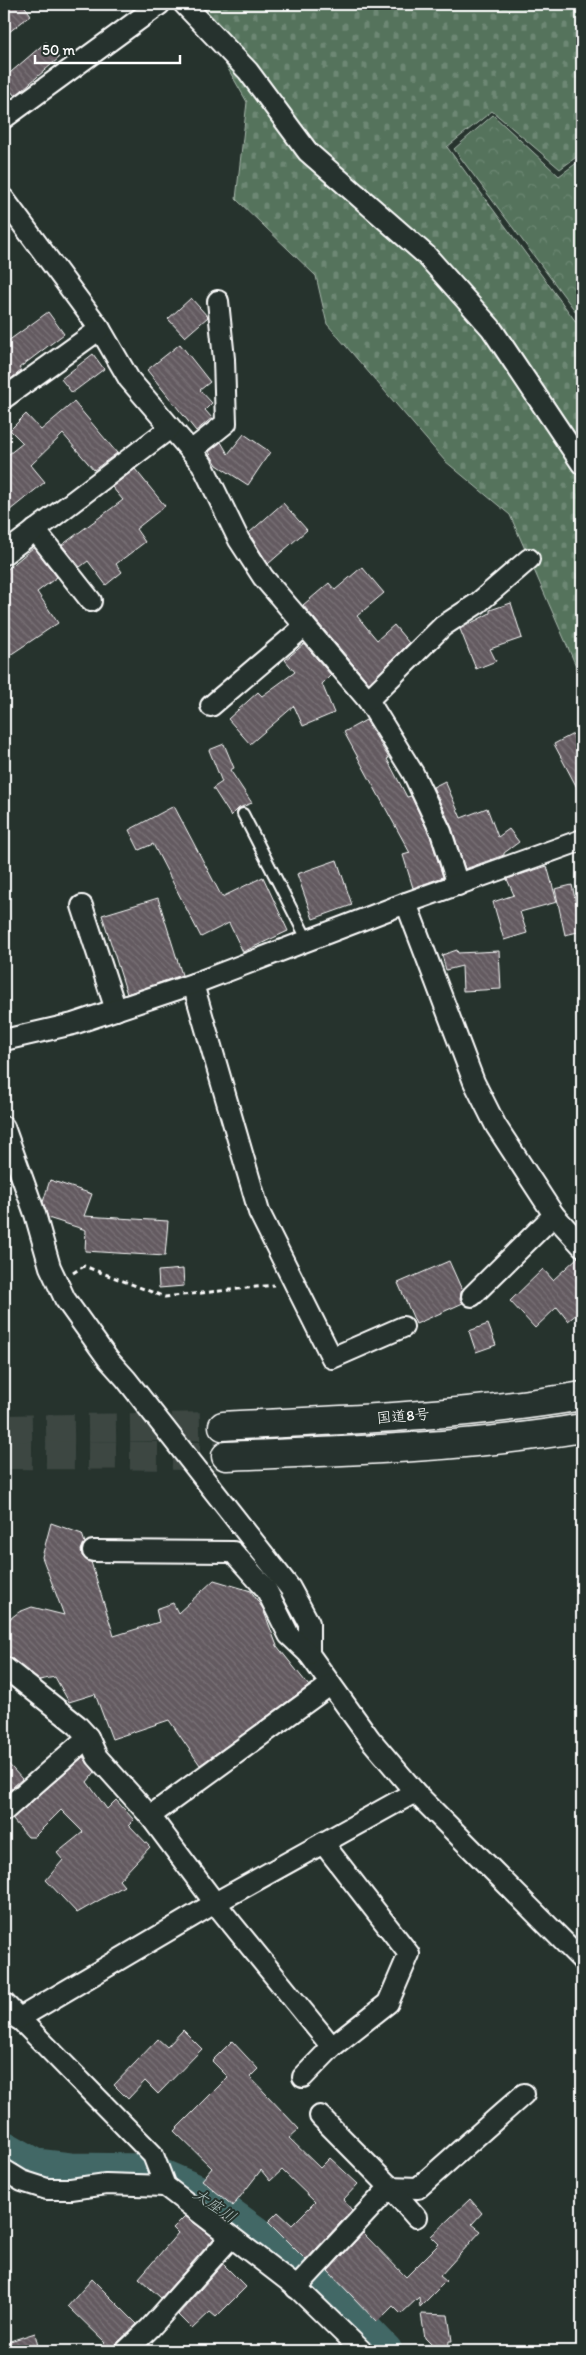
<svg xmlns="http://www.w3.org/2000/svg" width="586" height="2355" font-family="Itim,'Klee One',sans-serif">
<style>
.forest{fill:url(#forest-crowns);stroke:#aab9ae}
.cemetery{fill:url(#cemetery-stones);stroke:#aab9ae}
.lines{fill:none;stroke-linecap:round;stroke-linejoin:round}
.river{stroke:#436866;stroke-width:35}
.building{fill:url(#building-back-hatch);stroke:#fff}
.trunk-tunnel{stroke:#3c4742;stroke-width:28;stroke-dasharray:28 14;stroke-linecap:butt}
.service-casing{stroke:#fff;stroke-width:14}
.minor-casing{stroke:#fff;stroke-width:24}
.trunk-casing{stroke:#fff;stroke-width:31}
.path{stroke:#fff;stroke-width:3;stroke-dasharray:5 4;stroke-linecap:butt}
.service{stroke:#26332d;stroke-width:10}
.minor{stroke:#26332d;stroke-width:20}
.trunk{stroke:#26332d;stroke-width:28}
.labels{text-anchor:middle;stroke-width:4;stroke-linejoin:round;paint-order:stroke}
.street-label{font-size:15px;fill:#fff;stroke:#26332d}
.water-label{font-size:16px;font-style:italic;fill:#aabbba;stroke:#26332d}
</style>
<defs>
<pattern id="forest-crowns" width="20" height="18" patternUnits="userSpaceOnUse" patternTransform="scale(1.25)"><rect width="20" height="18" fill="#54735c"/><path d="M2 6a3 3 0 1 1 6 0M12 15a3 3 0 1 1 6 0" fill="none" stroke="#6e8874"/></pattern>
<pattern id="cemetery-stones" width="16" height="16" patternUnits="userSpaceOnUse" patternTransform="scale(1.25)"><rect width="16" height="16" fill="#54735c"/><path d="M2 7V4a2 2 0 0 1 4 0v3zM10 15v-3a2 2 0 0 1 4 0v3z" fill="#6e8874"/></pattern>
<pattern id="building-back-hatch" width="6" height="6" patternUnits="userSpaceOnUse" patternTransform="scale(1.25)"><rect width="6" height="6" fill="#635a60"/><path d="M-1 5l2 2M0 0l6 6M5-1l2 2" fill="none" stroke="#7a7378"/></pattern>
</defs>
<rect width="100%" height="100%" fill="#26332d"/>
<filter id="ink" filterUnits="userSpaceOnUse"><feTurbulence type="fractalNoise" baseFrequency=".02" numOctaves="2"/><feDisplacementMap in="SourceGraphic" scale="10" xChannelSelector="R" yChannelSelector="G"/><feConvolveMatrix kernelMatrix="1 2 1 2 8 2 1 2 1" color-interpolation-filters="sRGB"/></filter>
<g filter="url(#ink)">
<!-- forest -->
<polygon class="forest" points="493,115 559,176 582,159 582,320 454,149"/>
<!-- cemetery -->
<polygon class="cemetery" points="191,4 582,4 582,153 560,169 492,111 447,147 582,330 582,674 580,675 510,515 445,461 327,324 316,276 236,199 247,102"/>
<g class="lines">
<!-- river -->
<polyline class="river" points="4,2148 36,2166 70,2170 149,2171 198,2192 266,2241 332,2296 385,2351"/>
</g>
<!-- building -->
<g class="building">
<polygon points="4,4 23,4 31,15 4,36"/>
<polygon points="46,42 59,58 15,96 4,83 4,78"/>
<polygon points="191,298 208,317 185,337 168,319"/>
<polygon points="48,312 64,334 19,368 21,371 4,384 4,344"/>
<polygon points="180,344 210,382 200,390 212,403 205,410 212,418 196,431 147,370"/>
<polygon points="93,354 104,369 72,393 61,379"/>
<polygon points="74,402 117,453 94,470 63,434 31,465 45,482 4,515 4,458 23,443 10,430 26,414 41,430"/>
<polygon points="244,434 270,452 248,485 217,465 209,452 221,442 228,454"/>
<polygon points="135,469 165,506 136,529 145,542 116,564 122,572 106,585 88,561 80,567 62,545 123,500 112,487"/>
<polygon points="283,503 307,530 268,564 249,533"/>
<polygon points="34,547 57,577 37,592 58,623 4,659 4,572"/>
<polygon points="362,567 384,593 357,616 377,640 394,625 409,643 369,683 303,605 329,583 335,590"/>
<polygon points="511,603 522,638 490,649 496,661 476,669 460,629 490,613 490,610"/>
<polygon points="304,644 331,675 322,684 334,713 303,726 294,706 250,744 228,719 258,692 262,696 295,672 285,660"/>
<polygon points="366,720 389,758 387,759 407,797 411,796 430,836 443,877 413,888 403,855 410,853 344,732"/>
<polygon points="575,733 582,746 582,797 554,744"/>
<polygon points="224,744 234,768 230,770 252,803 239,808 231,816 213,788 222,782 209,750"/>
<polygon points="445,781 461,818 487,808 498,837 509,829 519,842 504,853 504,855 465,869 452,828 433,787"/>
<polygon points="174,806 222,897 263,877 288,931 243,952 229,923 201,937 153,844 139,850 129,830"/>
<polygon points="337,860 352,905 313,919 297,874"/>
<polygon points="547,866 557,902 520,912 527,933 504,940 493,902 514,895 507,879"/>
<polygon points="572,885 582,931 565,935 555,889"/>
<polygon points="158,898 182,975 127,994 102,915"/>
<polygon points="457,950 458,953 499,951 501,989 463,991 462,966 446,970 442,955"/>
<polygon points="50,1180 92,1194 84,1216 168,1221 165,1256 85,1251 86,1230 48,1218 43,1202"/>
<polygon points="578,1257 582,1258 582,1310 568,1321 557,1307 535,1328 510,1301 543,1269 553,1280"/>
<polygon points="449,1261 462,1290 460,1299 463,1303 416,1324 398,1283"/>
<polygon points="183,1269 184,1286 159,1288 158,1271"/>
<polygon points="488,1324 496,1345 476,1352 469,1331"/>
<polygon points="51,1523 82,1534 85,1543 81,1550 82,1556 91,1562 114,1636 159,1622 156,1609 173,1603 178,1613 214,1580 251,1591 263,1609 277,1646 309,1686 200,1765 169,1720 112,1739 95,1694 69,1702 55,1677 39,1680 4,1653 4,1627 7,1621 19,1612 32,1607 64,1615 42,1557"/>
<polygon points="83,1757 95,1772 87,1782 107,1809 116,1800 134,1820 129,1825 150,1847 119,1880 124,1886 77,1913 46,1880 63,1860 57,1853 83,1832 61,1810 34,1837 28,1837 12,1819"/>
<polygon points="4,1759 22,1779 4,1795"/>
<polygon points="183,2030 202,2049 158,2094 145,2081 128,2099 114,2085 158,2039 167,2047"/>
<polygon points="232,2041 258,2069 250,2077 299,2129 289,2138 320,2168 330,2158 358,2184 343,2200 352,2210 306,2260 268,2222 278,2212 292,2225 315,2202 282,2170 270,2181 261,2170 233,2206 202,2180 212,2168 174,2131 228,2077 212,2061"/>
<polygon points="470,2199 482,2213 472,2224 481,2231 440,2276 446,2281 420,2307 419,2297 401,2314 393,2306 377,2322 328,2271 363,2233 406,2277 439,2244 431,2236"/>
<polygon points="185,2216 214,2238 161,2298 139,2278 178,2233 173,2228"/>
<polygon points="223,2264 246,2287 216,2317 210,2312 192,2329 178,2315"/>
<polygon points="92,2279 137,2324 118,2342 114,2351 96,2351 105,2342 68,2306"/>
<polygon points="421,2314 448,2315 452,2341 449,2341 448,2351 438,2351 425,2338"/>
<polygon points="35,2333 39,2351 4,2351 4,2343"/>
</g>
<g class="lines">
<!-- trunk-tunnel -->
<g class="trunk-tunnel">
<polyline points="4,1429 223,1426"/>
<polyline points="4,1455 226,1456"/>
</g>
<!-- service casing -->
<g class="service-casing">
<polyline id="service" points="243,814 308,941"/>
</g>
<!-- minor casing -->
<g class="minor-casing">
<g id="minor">
<polyline points="184,4 248,71 308,152 426,255 491,328 582,464"/>
<polyline points="4,118 160,4"/>
<polyline points="4,199 100,329 129,379 202,464 239,540 263,577 368,700 413,773 441,832 458,885"/>
<polyline points="4,398 100,329"/>
<polyline points="191,451 226,423 224,359 218,301"/>
<polyline points="35,530 91,601"/>
<polyline points="4,554 170,428"/>
<polyline points="368,700 443,626 478,603 529,559"/>
<polyline points="211,706 305,626"/>
<polyline points="406,903 474,1082 496,1126 554,1215 582,1246"/>
<polyline points="82,906 116,1010"/>
<polyline points="193,984 259,1212 332,1358 403,1327"/>
<polyline points="4,1040 73,1024 193,984 406,903 582,840"/>
<polyline points="4,1127 35,1214 50,1267 65,1299 108,1359 126,1379 290,1588 309,1623 309,1654 370,1739 415,1792 582,1960"/>
<polyline points="472,1296 554,1215"/>
<polyline points="93,1551 233,1552 266,1589 289,1635 309,1654"/>
<polyline points="4,1667 77,1725 88,1737 97,1757 150,1816 330,1685"/>
<polyline points="4,1811 88,1737"/>
<polyline points="150,1816 215,1903 332,2047 388,2003 409,1954 323,1843"/>
<polyline points="4,2003 153,2155 165,2186 294,2285 362,2351"/>
<polyline points="18,2019 215,1903 415,1792"/>
<polyline points="303,2077 332,2047"/>
<polyline points="320,2116 390,2187 418,2188 524,2094"/>
<polyline points="4,2170 22,2181 47,2189 71,2189 106,2184 165,2186"/>
<polyline points="296,2288 390,2187 416,2217"/>
<polyline points="126,2351 150,2328 231,2237"/>
</g>
</g>
<!-- trunk casing -->
<g class="trunk-casing">
<g id="trunk">
<path d="M223 1426C343 1420 464 1416 582 1396"/>
<path d="M226 1456C345 1451 465 1448 582 1428"/>
</g>
</g>
<!-- path -->
<polyline class="path" points="73,1273 84,1266 165,1297 274,1285"/>
<!-- service -->
<use href="#service" class="service"/>
<!-- minor -->
<use href="#minor" class="minor"/>
<!-- trunk -->
<use href="#trunk" class="trunk"/>
</g>
</g>
<g class="labels">
<!-- street labels -->
<g class="street-label">
<text transform="translate(403 1416) rotate(-5)" y="5">国道8号</text>
</g>
<!-- water labels -->
<g class="water-label">
<text transform="translate(215 2205) rotate(34)" y="6">大座川</text>
</g>
</g>
<!-- margin -->
<rect width="586" height="2355" fill="none" stroke="#26332d" stroke-width="20"/>
<rect x="10" y="10" width="566" height="2335" fill="none" stroke="#fff" stroke-width="2" filter="url(#ink)"/>
<!-- scale -->
<path d="M35 55v8h145v-8" fill="none" stroke="#ffffff" stroke-width="2.5"/>
<text x="42" y="55" font-size="15" fill="#ffffff" stroke="#26332d" stroke-width="4" paint-order="stroke">50 m</text>
</svg>
